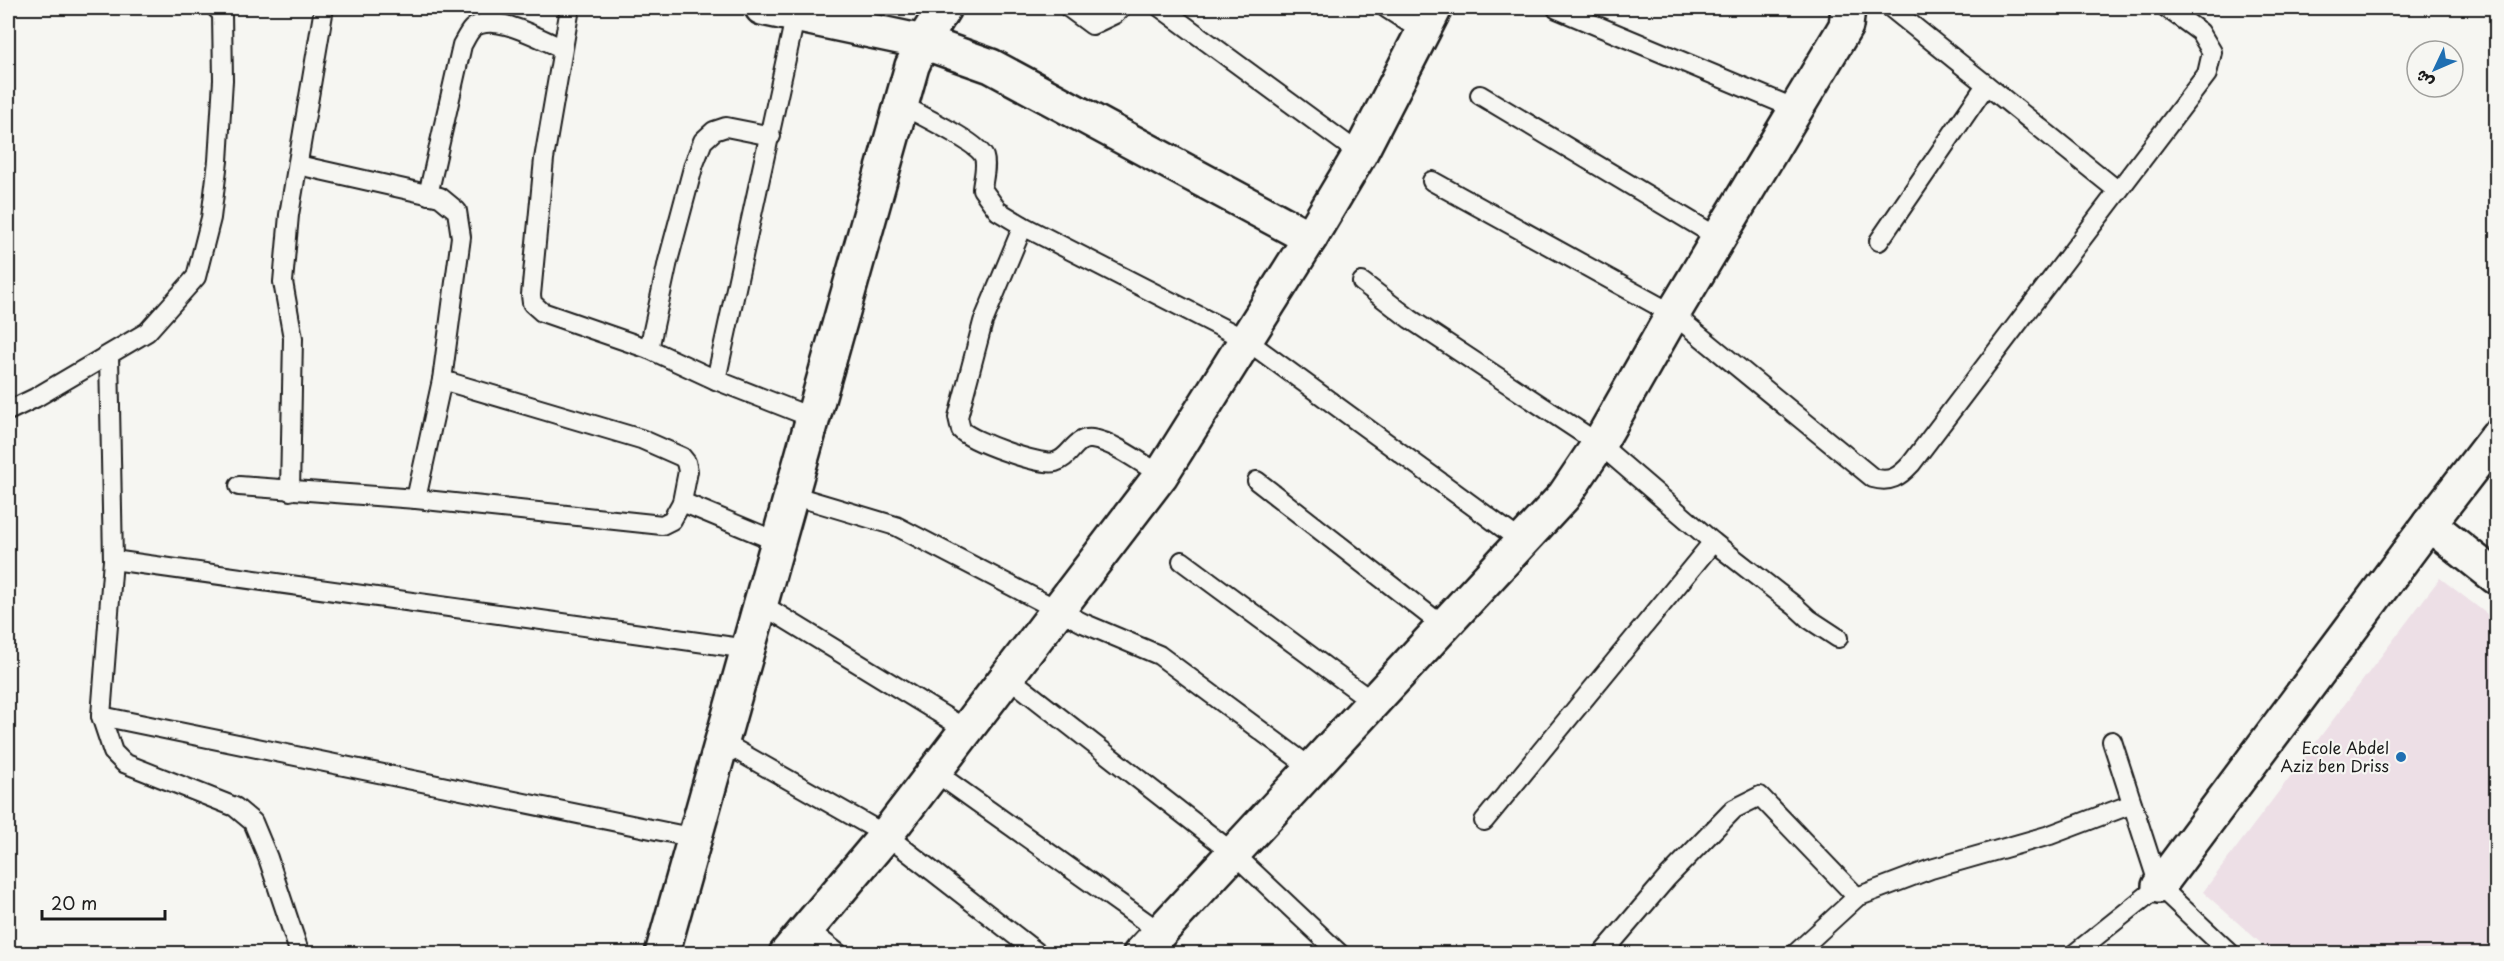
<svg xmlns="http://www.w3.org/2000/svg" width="2504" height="961" font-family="'Playpen Sans','Playpen Sans Arabic',sans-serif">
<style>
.built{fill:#eddfe6}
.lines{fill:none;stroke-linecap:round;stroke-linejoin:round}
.service-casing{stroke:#1c1c1c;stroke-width:22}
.minor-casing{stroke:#1c1c1c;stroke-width:38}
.service{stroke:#f6f6f2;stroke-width:18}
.minor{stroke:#f6f6f2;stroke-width:33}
.poi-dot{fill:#1f6fb2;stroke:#f6f6f2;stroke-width:2}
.labels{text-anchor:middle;stroke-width:4.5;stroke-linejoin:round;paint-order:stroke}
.poi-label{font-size:16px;fill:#1c1c1c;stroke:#f6f6f2;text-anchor:end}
</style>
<rect width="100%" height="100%" fill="#f6f6f2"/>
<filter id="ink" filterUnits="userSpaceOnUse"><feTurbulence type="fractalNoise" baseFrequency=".0167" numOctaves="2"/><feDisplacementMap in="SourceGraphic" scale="12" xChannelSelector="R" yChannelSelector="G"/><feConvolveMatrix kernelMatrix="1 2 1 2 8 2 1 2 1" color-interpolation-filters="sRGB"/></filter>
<g filter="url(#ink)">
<!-- built -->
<polygon class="built" points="2440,578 2496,621 2496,953 2272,953 2203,892"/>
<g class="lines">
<!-- service casing -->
<g class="service-casing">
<g id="service">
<polyline points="570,8 544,159 531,295 532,303 542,312 649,349 716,380 813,418"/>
<polyline points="1069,8 1092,25 1115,14 1121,8"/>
<polyline points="1161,8 1360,154"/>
<polyline points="1386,8 1423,32"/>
<polyline points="1891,8 2117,190"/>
<polyline points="1557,9 1796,109"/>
<polyline points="1480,95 1719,238"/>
<path d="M902 105C918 114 978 142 984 157 987 166 983 179 982 189L998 211 1023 226 1246 340 1521 541"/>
<polyline points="298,165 440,197 457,211 461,237 442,380 416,499"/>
<path d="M1432 181 1673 314 1873 478C1890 483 1899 477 1911 464L2207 74 2212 52 2200 32 2167 8"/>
<path d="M428 195 462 45C465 40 468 33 472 29 492 10 541 40 562 48"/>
<path d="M1023 226 983 322 958 417 961 430C971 441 1040 466 1055 462 1071 458 1074 437 1092 439 1112 441 1143 464 1161 475"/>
<polyline points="1879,241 1986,85"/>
<polyline points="1362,282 1410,319 1599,444 1713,542 1795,606 1809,619 1838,638"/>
<polyline points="649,349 668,261 694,164 703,141 714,131 726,127 771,136"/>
<polyline points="109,355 113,560 101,716 113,752 124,763 235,807 253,822 268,858 300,954"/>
<polyline points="716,380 796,13"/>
<polyline points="8,411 35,398 147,332 196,277 211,218 218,161 223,80 222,14 216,8"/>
<polyline points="1257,481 1443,626"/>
<polyline points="239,486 416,499 662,525 672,520 682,502 688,471 686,462 682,457 641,439 442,380"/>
<polyline points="290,491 293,338 283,282 289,215 324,8"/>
<polyline points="792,495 896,526 1083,623 1159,655 1311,768"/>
<polyline points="682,502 778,542"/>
<polyline points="113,560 748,649"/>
<polyline points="1182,561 1373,702"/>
<polyline points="761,604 967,730"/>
<polyline points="1008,677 1233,853 1340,954"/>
<polyline points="101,716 695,838"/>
<polyline points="2112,741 2159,886 2231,954"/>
<polyline points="722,742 886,835 1039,954"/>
<polyline points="935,772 1160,932"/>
<polyline points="1484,821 1713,542"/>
<polyline points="807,929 839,954"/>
<polyline points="1602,954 1667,878 1734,809 1760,796 1857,897"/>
<polyline points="1795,954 1857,897 1931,869 2050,835 2132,804"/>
<polyline points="2074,954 2159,886"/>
</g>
</g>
<!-- minor casing -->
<g class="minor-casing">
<g id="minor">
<polyline points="762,8 923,42 991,66 1310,238"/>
<polyline points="2429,524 2496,577"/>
<polyline points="2159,886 2429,524 2496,437"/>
<polyline points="662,954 912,66 923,42 944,8"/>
<polyline points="786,954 886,835 1161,475 1310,238 1360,154 1435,8"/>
<polyline points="1140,954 1564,496 1599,444 1673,314 1846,26 1848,8"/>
</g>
</g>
<!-- service -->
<use href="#service" class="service"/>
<!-- minor -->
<use href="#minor" class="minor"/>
</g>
</g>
<!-- markers -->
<circle class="poi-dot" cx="2401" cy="757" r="6"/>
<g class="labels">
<!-- poi labels -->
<g class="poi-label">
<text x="2389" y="754">Ecole Abdel<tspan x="2389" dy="18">Aziz ben Driss</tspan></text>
</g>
</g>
<!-- margin -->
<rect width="2504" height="961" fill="none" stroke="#f6f6f2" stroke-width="30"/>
<rect x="15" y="15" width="2474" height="931" fill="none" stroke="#1c1c1c" stroke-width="2" filter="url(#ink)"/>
<!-- north arrow -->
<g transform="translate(2435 69) rotate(226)"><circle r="28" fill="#f6f6f2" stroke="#9f9f9c" stroke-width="1.5"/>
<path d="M0-4.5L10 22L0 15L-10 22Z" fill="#1f6fb2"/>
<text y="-9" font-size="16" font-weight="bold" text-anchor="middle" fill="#1c1c1c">ش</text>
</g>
<!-- scale -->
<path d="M42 910v9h123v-9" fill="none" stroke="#1c1c1c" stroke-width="3"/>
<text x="51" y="910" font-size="18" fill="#1c1c1c" stroke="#f6f6f2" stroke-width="4.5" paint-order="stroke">20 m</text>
</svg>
